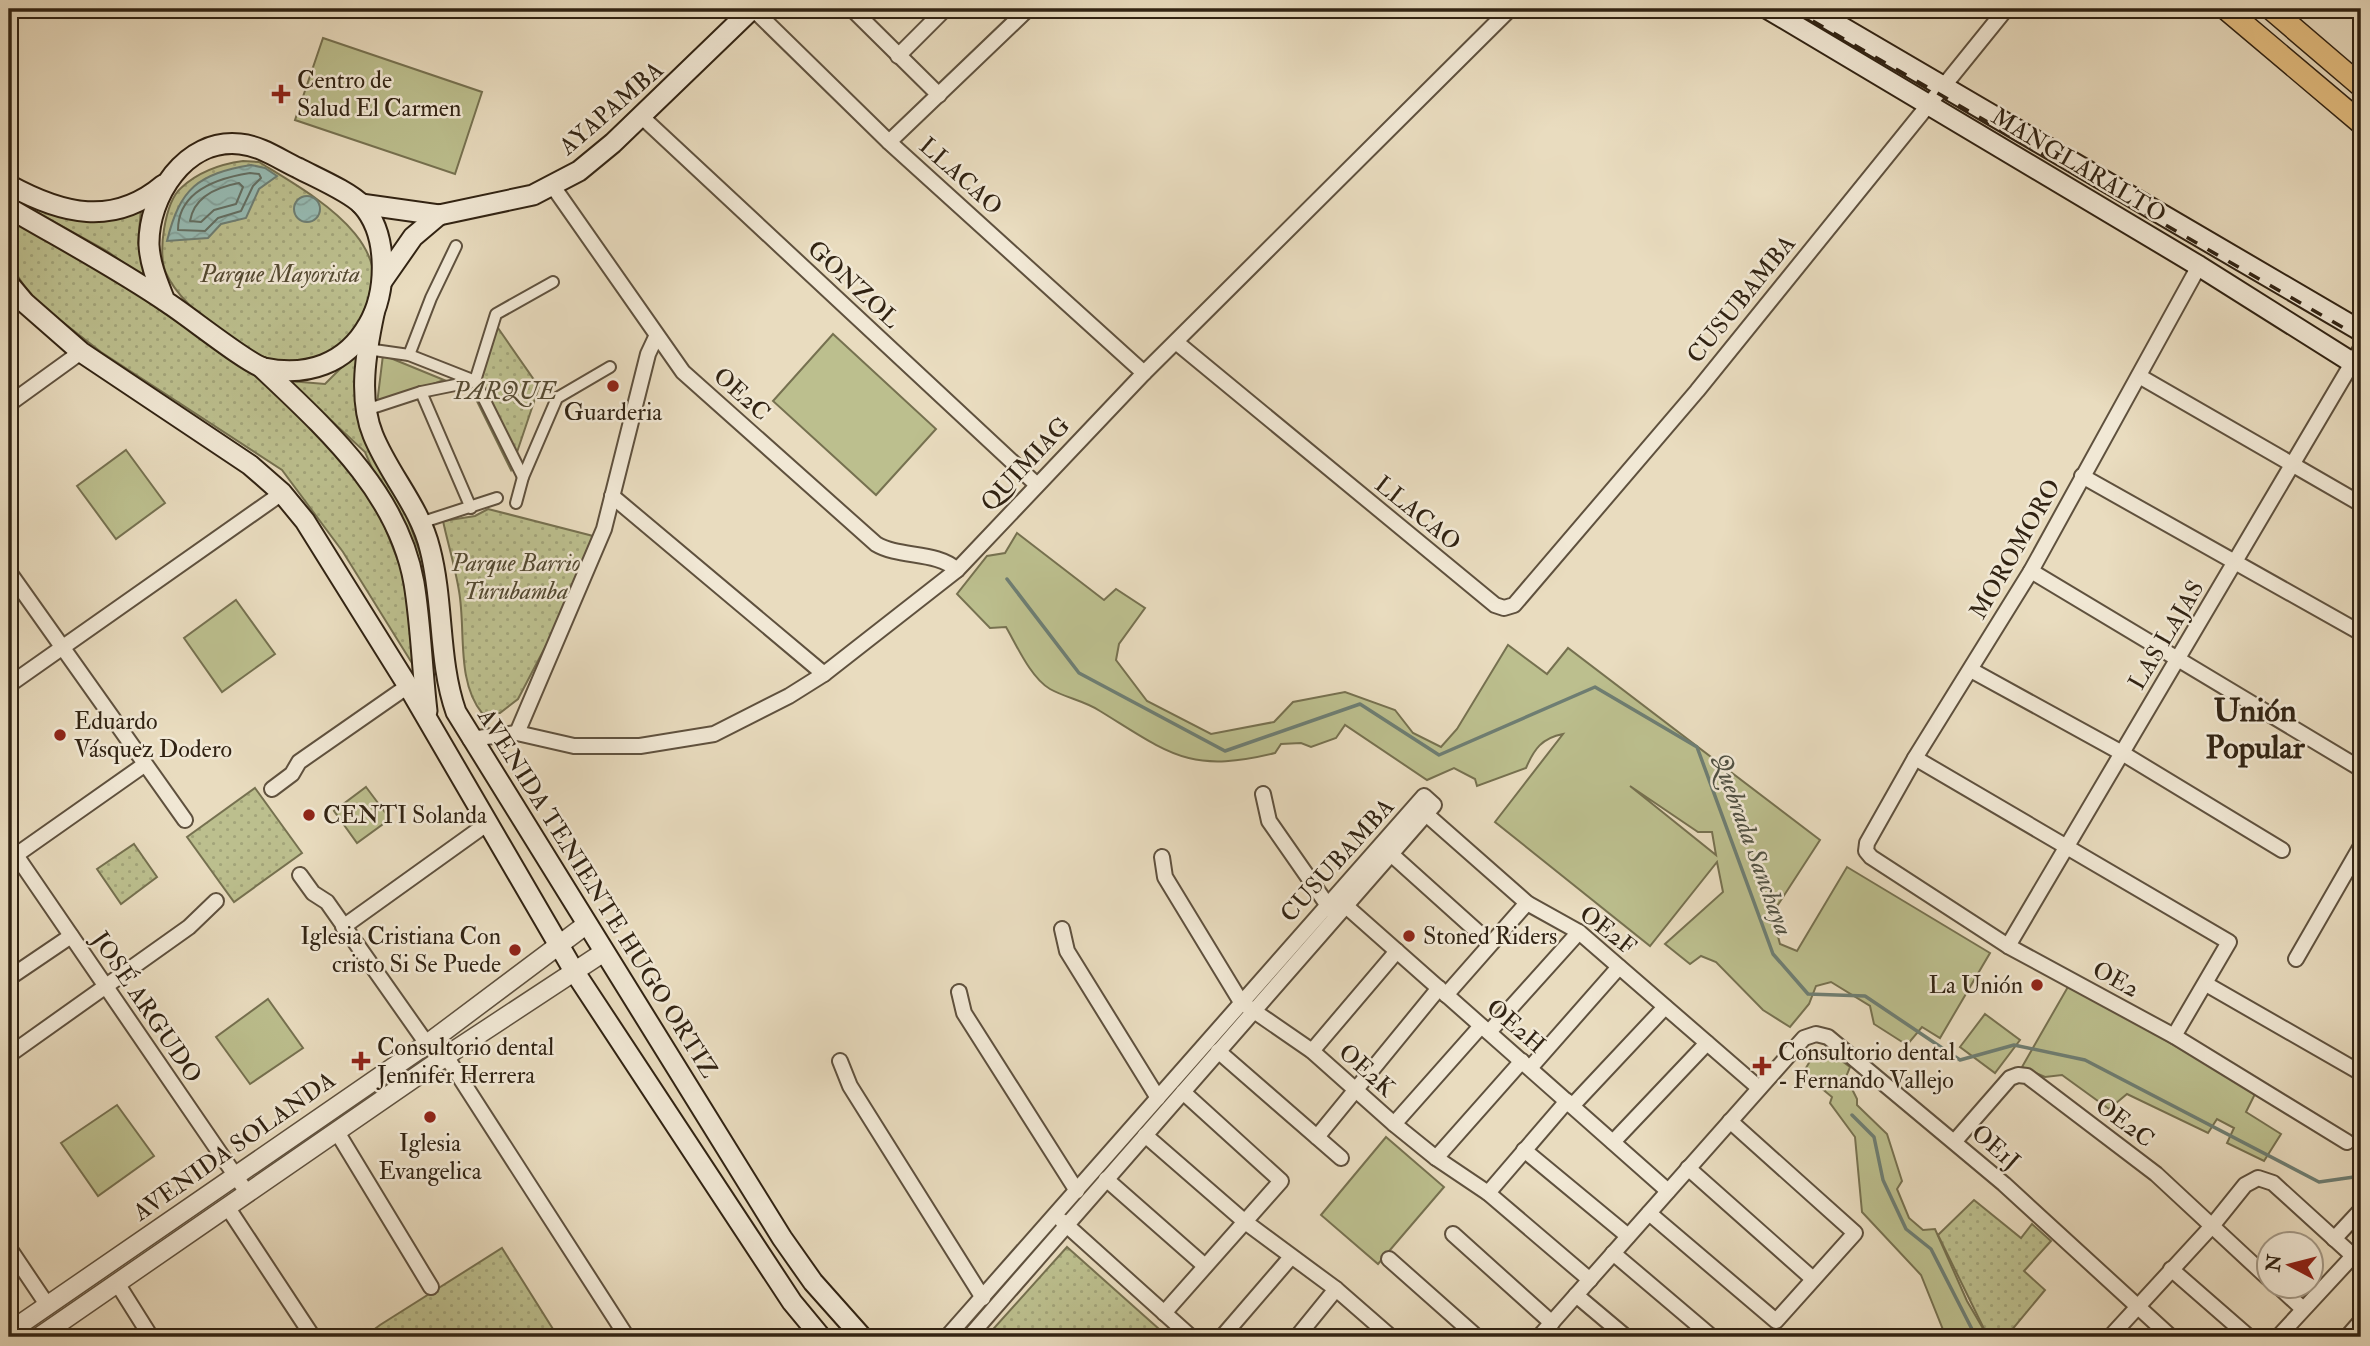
<svg xmlns="http://www.w3.org/2000/svg" width="2370" height="1346" font-family="'IM FELL Double Pica',serif">
<style>
.green{fill:#bcbf8e;stroke:#767150;stroke-width:2;fill-rule:evenodd}
.park{fill:url(#park-dots);stroke:#767150;stroke-width:2}
.water{fill:url(#water-waves);stroke:#6e7e73;stroke-width:2}
.lines{fill:none;stroke-linecap:round;stroke-linejoin:round}
.shore{stroke:#646f63;stroke-width:2}
.stream{stroke:#6e7e73;stroke-width:3.5}
.pedestrian-casing{stroke:#5f513e;stroke-width:14}
.minor-casing{stroke:#5f513e;stroke-width:18}
.tertiary-casing{stroke:#5f513e;stroke-width:21}
.secondary-casing{stroke:#312313;stroke-width:23}
.primary-casing{stroke:#312313;stroke-width:24}
.pedestrian{stroke:#f1e8d5;stroke-width:10}
.minor{stroke:#f1e8d5;stroke-width:14}
.tertiary{stroke:#f1e8d5;stroke-width:18}
.secondary{stroke:#f1e8d5;stroke-width:19}
.primary{stroke:#e4be80;stroke-width:21}
.rail{stroke:#312313;stroke-width:3.5;stroke-dasharray:12 12;stroke-linecap:butt}
.poi-dot{fill:#8f2418;stroke:#f1e8d5;stroke-width:2.5}
.labels{text-anchor:middle;stroke-width:5;stroke-linejoin:round;paint-order:stroke}
.poi-label{font-size:24px;fill:#312313;stroke:#f1e8d5;text-anchor:start}
.street-label{font-size:24px;fill:#312313;stroke:#f1e8d5}
.park-label{font-size:24px;font-style:italic;fill:#544a32;stroke:#f1e8d5}
.water-label{font-size:26px;font-style:italic;fill:#505143;stroke:#f1e8d5}
.district-label{font-size:32px;font-weight:bold;fill:#312313;stroke:#f1e8d5}
</style>
<defs>
<pattern id="park-dots" width="8" height="8" patternUnits="userSpaceOnUse" patternTransform="scale(1.75)"><rect width="8" height="8" fill="#bcbf8e"/><path d="M2 2h.1M6 6h.1" fill="none" stroke="#a2a47a" stroke-width="1.8" stroke-linecap="round"/></pattern>
<pattern id="water-waves" width="16" height="10" patternUnits="userSpaceOnUse" patternTransform="scale(1.75)"><rect width="16" height="10" fill="#97bbb3"/><path d="M0 5q4-4 8 0t8 0" fill="none" stroke="#83a099"/></pattern>
</defs>
<rect width="100%" height="100%" fill="#e9dcbf"/>
<filter id="stains"><feTurbulence type="fractalNoise" baseFrequency=".00286" numOctaves="4"/><feColorMatrix values="0 0 0 0 .2 0 0 0 0 .09 0 0 0 0 .02 0 0 0 .5 -.17"/></filter>
<radialGradient id="worn" r=".72"><stop offset=".6" stop-color="#630" stop-opacity="0"/><stop offset="1" stop-color="#630" stop-opacity=".3"/></radialGradient>
<!-- green -->
<g class="green">
<polygon points="323,38 482,92 455,174 295,120"/>
<polygon points="833,334 936,429 876,495 773,401"/>
<polygon points="383,355 444,380 377,404"/>
<polygon points="126,450 165,503 116,539 77,486"/>
<path d="M1017 533 1104 600 1116 589 1145 608 1119 644 1116 660 1147 701 1211 734 1274 722 1293 702 1345 692 1395 710 1413 733 1441 747 1457 729 1508 645 1547 674 1568 648 1820 840 1772 914 1780 944 1797 951 1847 867 1990 953 1940 1038 1922 1027 1907 1045 1874 1024 1870 1006 1831 982 1816 986 1809 1004 1790 1027 1763 1010 1716 962 1701 956 1690 964 1665 944 1723 892 1717 862 1650 946 1495 822 1563 734C1542 738 1534 749 1526 768L1477 786 1475 779 1454 768 1427 780 1345 725 1336 738 1311 747 1301 743 1281 744 1275 753C1189 774 1170 754 1100 711 1085 701 1066 698 1050 689 1031 678 1017 646 1006 627L990 628 957 594 987 556 1005 553ZM1630 786 1698 832H1712L1716 855Z"/>
<polygon points="236,600 275,654 222,692 184,638"/>
<polygon points="366,787 390,819 357,843 334,811"/>
<polygon points="2069,985 2256,1092 2246,1112 2281,1134 2264,1161 2227,1143 2234,1128 2217,1119 2208,1133 2127,1094 2109,1109 2062,1075 2045,1077 2022,1067"/>
<polygon points="268,999 303,1048 250,1084 216,1037"/>
<polygon points="1985,1014 2020,1040 1995,1073 1960,1047"/>
<polygon points="1827,1050 1850,1067 1846,1077 1857,1099 1857,1105 1887,1134 1902,1181 1897,1189 1909,1218 1923,1230 1935,1229 1967,1301 1988,1337 1946,1337 1921,1275 1862,1212 1855,1137 1830,1103 1832,1097 1803,1073 1813,1056"/>
<polygon points="117,1105 154,1156 98,1196 61,1143"/>
<polygon points="1386,1137 1444,1187 1378,1264 1321,1215"/>
</g>
<!-- park -->
<g class="park">
<path d="M243 161 259 162C314 196 414 249 357 326 346 341 324 359 305 360 294 361 274 364 263 361 252 358 238 344 228 337 207 322 177 298 166 273 157 254 165 202 181 188 198 172 221 164 243 161Z"/>
<polygon points="9,191 141,209 138,243 147,280 107,251 9,197"/>
<polygon points="9,206 301,407 371,492 402,571 414,628 420,676 343,552 282,470 101,352 33,299 9,263"/>
<polygon points="498,328 539,387 511,470 469,385"/>
<polygon points="362,347 360,383 428,576 435,629 431,661 390,509 365,452 289,381 325,384"/>
<path d="M488 509 597 537 573 594 518 699 500 713H482C456 681 466 630 459 591 455 567 448 544 443 521L475 516Z"/>
<polygon points="255,788 302,853 234,902 187,837"/>
<polygon points="134,844 157,877 121,904 97,869"/>
<polygon points="1974,1200 2021,1238 2032,1224 2051,1241 2024,1271 2045,1290 2006,1337 1988,1337 1938,1235"/>
<polygon points="1067,1247 1168,1337 986,1337"/>
<polygon points="502,1248 558,1337 364,1337 380,1325"/>
</g>
<!-- water -->
<g class="water">
<path d="M251 165 265 168 277 176 259 189 246 218 221 224 208 238 167 241C180 188 198 174 251 165Z"/>
<circle cx="307" cy="209" r="13"/>
</g>
<g class="lines">
<!-- shore -->
<g class="shore">
<path d="M250 173 259 174 261 178 253 186 241 211 218 218 205 231 178 230C178 191 218 178 250 173Z"/>
<path d="M239 183 243 187 236 204 214 210 201 222 190 221C194 197 217 187 239 183Z"/>
</g>
<!-- stream -->
<g class="stream">
<polyline points="1007,579 1079,673 1225,751 1360,704 1439,755 1595,687 1697,747 1773,954 1808,994 1865,996 1960,1060 2014,1045 2085,1060 2319,1182 2361,1176"/>
<polyline points="1852,1115 1874,1137 1883,1180 1906,1229 1931,1249 1976,1337"/>
</g>
<!-- pedestrian casing -->
<g class="pedestrian-casing">
<g id="pedestrian">
<polyline points="367,349 409,355 475,381 523,477"/>
<polyline points="409,355 431,298 456,246"/>
<polyline points="421,392 471,508"/>
<polyline points="366,410 421,392 475,381 496,314 553,282"/>
<polyline points="516,503 523,477 557,398 610,367"/>
<polyline points="420,523 497,498"/>
</g>
</g>
<!-- minor casing -->
<g class="minor-casing">
<g id="minor">
<polyline points="753,9 889,142 1144,373"/>
<polyline points="852,9 939,95"/>
<polyline points="898,56 945,9"/>
<polyline points="642,117 1036,484"/>
<polyline points="889,142 1028,9"/>
<path d="M552 185 683 372 876 544C899 558 937 551 957 570"/>
<polyline points="2199,266 2031,571 1915,758 1867,843 1866,851 1871,857 2008,946 2174,1036 2347,1142"/>
<polyline points="1176,342 1495,605 1504,608 1514,605 1697,391 2006,9"/>
<polyline points="2139,376 2361,504"/>
<polyline points="9,404 81,352"/>
<polyline points="2082,476 2361,633"/>
<polyline points="612,496 824,674"/>
<polyline points="2031,571 2361,769"/>
<polyline points="9,572 185,820"/>
<polyline points="1971,670 2122,753 2282,850"/>
<polyline points="9,685 282,493"/>
<polyline points="517,733 604,529 648,354 656,337"/>
<polyline points="470,739 517,733 574,746 640,746 714,734 789,696 824,674 957,570 1144,373 1510,9"/>
<polyline points="1915,758 2229,942 2174,1036"/>
<polyline points="272,789 292,774 299,762 408,686"/>
<polyline points="1263,794 1269,821 1331,910"/>
<polyline points="1426,814 1527,903 1579,932 1759,1088"/>
<polyline points="9,845 248,1194"/>
<polyline points="1391,854 1490,943"/>
<polyline points="1162,857 1165,877 1241,1002 1312,1051 1394,1124 1436,1158 1488,1193 1590,1280"/>
<polyline points="9,860 144,765"/>
<polyline points="300,875 313,893 327,902 427,1044 446,1056 627,1337"/>
<polyline points="1338,899 1668,1191"/>
<polyline points="343,927 488,823"/>
<polyline points="1062,929 1067,951 1158,1098"/>
<polyline points="2008,946 2361,348"/>
<polyline points="2296,959 2361,846"/>
<polyline points="9,978 71,936"/>
<polyline points="2206,984 2361,1073"/>
<polyline points="959,992 964,1013 1077,1191"/>
<polyline points="1446,995 1527,903"/>
<polyline points="1489,1032 1579,932"/>
<polyline points="1218,1051 1341,1158"/>
<polyline points="1312,1051 1397,951"/>
<polyline points="9,1055 189,927 216,901"/>
<polyline points="840,1061 850,1086 983,1298"/>
<polyline points="1530,1068 1619,967"/>
<polyline points="1572,1106 1665,1007"/>
<polyline points="1394,1124 1481,1026"/>
<polyline points="337,1132 431,1287"/>
<polyline points="1145,1135 1244,1221 1336,1289 1391,1337"/>
<polyline points="1317,1137 1439,988"/>
<polyline points="1955,1141 2010,1078 2018,1075 2027,1076 2156,1174 2268,1278"/>
<polyline points="1613,1142 1707,1043"/>
<polyline points="1524,1150 1628,1236"/>
<polyline points="1436,1158 1522,1061"/>
<polyline points="1688,1168 1813,1279"/>
<polyline points="1106,1179 1205,1266"/>
<polyline points="1488,1193 1567,1101"/>
<polyline points="228,1208 313,1337"/>
<polyline points="1649,1213 1776,1321 1855,1233 1730,1121"/>
<polyline points="1062,1221 1191,1337"/>
<polyline points="1453,1234 1552,1323"/>
<polyline points="2334,1239 2361,1210"/>
<polyline points="9,1248 48,1306"/>
<polyline points="1613,1253 1712,1337"/>
<polyline points="1389,1259 1477,1337"/>
<polyline points="2171,1269 2249,1337"/>
<polyline points="117,1283 151,1337"/>
<polyline points="2278,1286 2303,1309"/>
<polyline points="1576,1295 1626,1337"/>
<polyline points="1164,1313 1281,1181 1183,1092"/>
<polyline points="947,1337 1424,796 1434,805 969,1337"/>
<polyline points="1222,1337 1291,1257"/>
<polyline points="1297,1337 1336,1289"/>
<polyline points="1539,1337 1804,1038 1816,1034 1828,1037 2004,1184 2171,1337"/>
<polyline points="2110,1337 2212,1226 2245,1185 2258,1178 2273,1183 2361,1263"/>
<polyline points="2278,1337 2353,1256"/>
<polyline points="2347,1337 2361,1321"/>
</g>
</g>
<!-- tertiary casing -->
<g class="tertiary-casing">
<g id="tertiary">
<polyline points="9,1332 427,1044 587,924"/>
<polyline points="39,1337 446,1056 604,952"/>
</g>
</g>
<!-- secondary casing -->
<g class="secondary-casing">
<g id="secondary">
<polyline points="1768,9 2199,266 2361,368"/>
<polyline points="1811,9 2361,331"/>
<path d="M9 185C62 214 113 227 163 185"/>
<polyline points="361,204 439,215 533,195 579,171 613,143 752,9"/>
<path d="M9 208C62 239 117 268 168 303 187 315 248 364 264 368 307 377 346 364 368 325 387 293 389 235 362 205 350 192 315 177 298 168 279 159 261 146 240 144 185 138 148 197 149 245 150 265 158 283 165 301"/>
<polyline points="383,280 413,237 439,215"/>
<polyline points="9,284 25,303 81,352 250,465 282,493 305,521 408,686 574,971 792,1302 821,1337"/>
<path d="M374 314C366 352 358 398 373 435 389 475 420 507 430 549 444 603 438 661 456 712L782 1238 813 1282 862 1337"/>
<path d="M261 367C325 428 398 492 414 583 421 625 422 669 427 711"/>
</g>
</g>
<!-- primary casing -->
<g class="primary-casing">
<g id="primary">
<polyline points="2226,9 2361,123"/>
<polyline points="2271,9 2361,86"/>
</g>
</g>
<!-- pedestrian -->
<use href="#pedestrian" class="pedestrian"/>
<!-- minor -->
<use href="#minor" class="minor"/>
<!-- tertiary -->
<use href="#tertiary" class="tertiary"/>
<!-- secondary -->
<use href="#secondary" class="secondary"/>
<!-- primary -->
<use href="#primary" class="primary"/>
<!-- rail -->
<polyline class="rail" points="1792,9 2361,338"/>
</g>
<!-- markers -->
<g class="poi-dot">
<path d="M277.5 83.5h7v7h7v7h-7v7h-7v-7h-7v-7h7z"/>
<circle cx="613" cy="386" r="7"/>
<circle cx="60" cy="735" r="7"/>
<circle cx="309" cy="815" r="7"/>
<circle cx="1409" cy="936" r="7"/>
<circle cx="515" cy="950" r="7"/>
<circle cx="2037" cy="985" r="7"/>
<path d="M357.5 1050.5h7v7h7v7h-7v7h-7v-7h-7v-7h7z"/>
<path d="M1758.5 1055.5h7v7h7v7h-7v7h-7v-7h-7v-7h7z"/>
<circle cx="430" cy="1117" r="7"/>
</g>
<g class="labels">
<!-- poi labels -->
<g class="poi-label">
<text x="297" y="88">Centro de<tspan x="297" dy="28">Salud El Carmen</tspan></text>
<text x="613" y="420" text-anchor="middle">Guarderia</text>
<text x="74" y="729">Eduardo<tspan x="74" dy="28">Vásquez Dodero</tspan></text>
<text x="323" y="823">CENTI Solanda</text>
<text x="501" y="944" text-anchor="end">Iglesia Cristiana Con<tspan x="501" dy="28">cristo Si Se Puede</tspan></text>
<text x="1423" y="944">Stoned Riders</text>
<text x="2023" y="993" text-anchor="end">La Unión</text>
<text x="377" y="1055">Consultorio dental<tspan x="377" dy="28">Jennifer Herrera</tspan></text>
<text x="1778" y="1060">Consultorio dental<tspan x="1778" dy="28">- Fernando Vallejo</tspan></text>
<text x="430" y="1151" text-anchor="middle">Iglesia<tspan x="430" dy="28">Evangelica</tspan></text>
</g>
<!-- street labels -->
<g class="street-label">
<text transform="translate(611 108) rotate(-41)" y="8">AYAPAMBA</text>
<text transform="translate(2079 165) rotate(31)" y="8">MANGLARALTO</text>
<text transform="translate(961 176) rotate(42)" y="8">LLACAO</text>
<text transform="translate(854 284) rotate(43)" y="8">GONZOL</text>
<text transform="translate(1741 299) rotate(-51)" y="8">CUSUBAMBA</text>
<text transform="translate(742 394) rotate(42)" y="8">OE2C</text>
<text transform="translate(1025 464) rotate(-47)" y="8">QUIMIAG</text>
<text transform="translate(1418 513) rotate(39)" y="8">LLACAO</text>
<text transform="translate(2015 549) rotate(-60)" y="8">MOROMORO</text>
<text transform="translate(2166 635) rotate(-59)" y="8">LAS LAJAS</text>
<text transform="translate(1337 860) rotate(-48)" y="8">CUSUBAMBA</text>
<text transform="translate(598 893) rotate(58)" y="8">AVENIDA TENIENTE HUGO ORTIZ</text>
<text transform="translate(1608 930) rotate(38)" y="8">OE2F</text>
<text transform="translate(2116 979) rotate(29)" y="8">OE2</text>
<text transform="translate(147 1007) rotate(56)" y="8">JOSÉ ARGUDO</text>
<text transform="translate(1516 1026) rotate(41)" y="8">OE2H</text>
<text transform="translate(1367 1070) rotate(42)" y="8">OE2K</text>
<text transform="translate(2125 1122) rotate(37)" y="8">OE2C</text>
<text transform="translate(234 1146) rotate(-35)" y="8">AVENIDA SOLANDA</text>
<text transform="translate(1996 1147) rotate(41)" y="8">OE1J</text>
</g>
<!-- park labels -->
<g class="park-label">
<text x="280" y="282">Parque Mayorista</text>
<text x="505" y="399">PARQUE</text>
<text x="516" y="571">Parque Barrio<tspan x="516" dy="28">Turubamba</tspan></text>
</g>
<!-- water labels -->
<g class="water-label">
<text transform="translate(1753 844) rotate(70)" y="9">Quebrada Sanchaya</text>
</g>
<!-- district labels -->
<g class="district-label">
<text x="2255" y="721">Unión<tspan x="2255" dy="37">Popular</tspan></text>
</g>
</g>
<!-- margin -->
<rect width="2370" height="1346" fill="none" stroke="#e9dcbf" stroke-width="35"/>
<rect x="10" y="10" width="2349" height="1325" fill="none" stroke="#312313" stroke-width="3.5"/>
<rect x="18" y="18" width="2335" height="1311" fill="none" stroke="#312313" stroke-width="2"/>
<!-- north arrow -->
<g transform="translate(2290 1265) rotate(277)"><circle r="33" fill="#f1e8d5" stroke="#a49987" stroke-width="2"/>
<path d="M0-5L12 26L0 18L-12 26Z" fill="#8f2418"/>
<text y="-10" font-size="19" font-weight="bold" text-anchor="middle" fill="#312313">N</text>
</g>
<rect width="100%" height="100%" filter="url(#stains)"/>
<rect width="100%" height="100%" fill="url(#worn)"/>
</svg>
